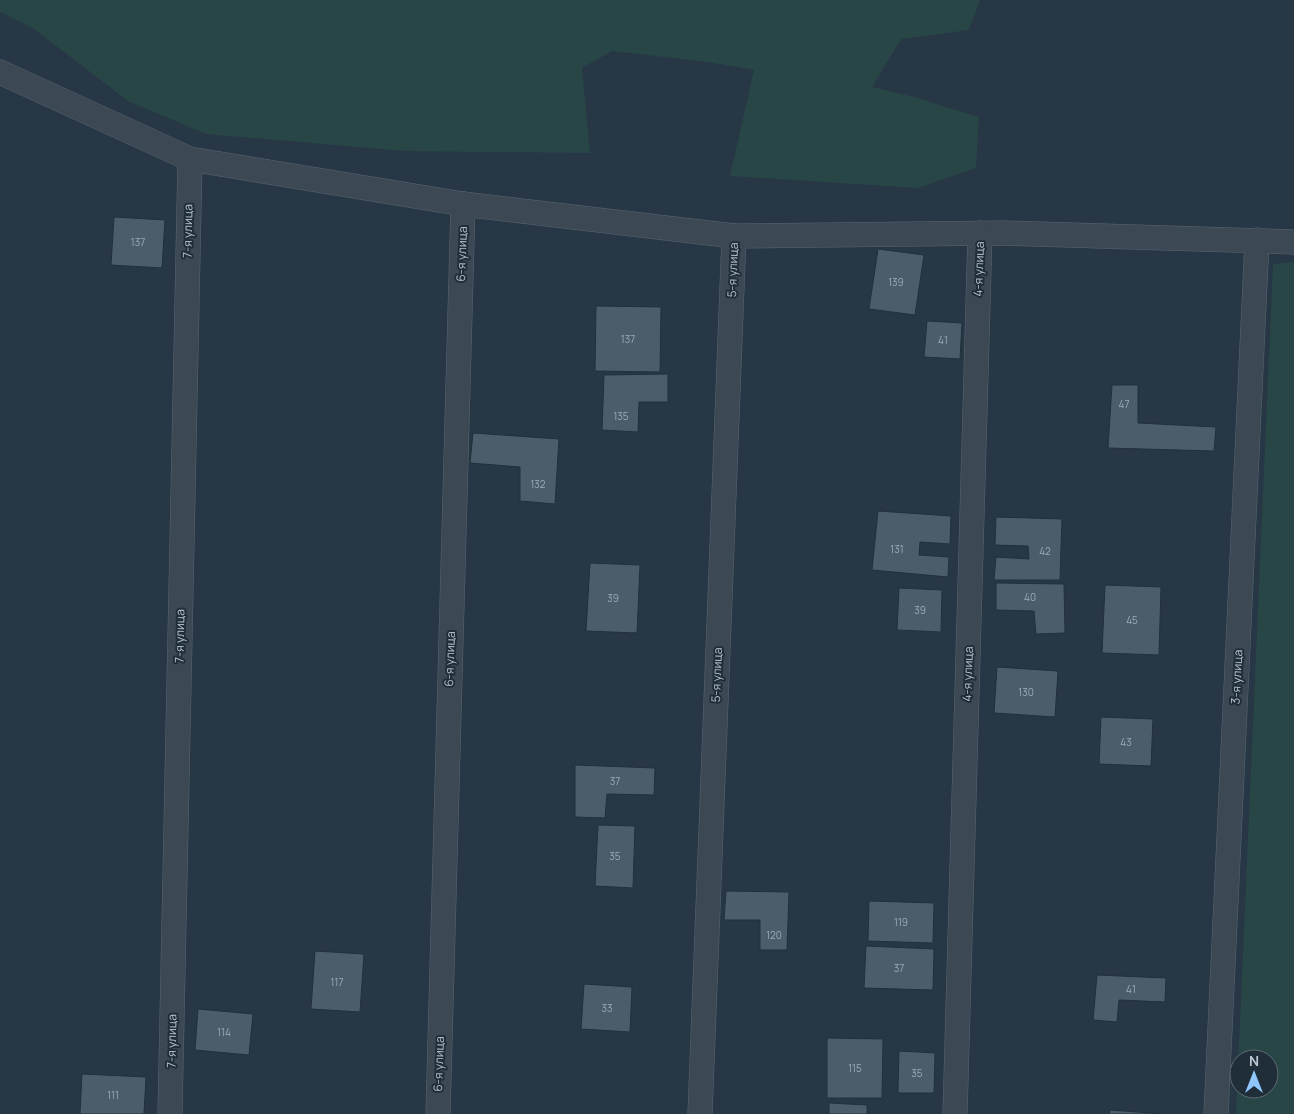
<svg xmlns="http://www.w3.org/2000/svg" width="1294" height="1114" font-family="Manrope,sans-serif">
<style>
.green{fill:#294646;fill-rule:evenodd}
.building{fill:#4b5d6b;stroke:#22303c}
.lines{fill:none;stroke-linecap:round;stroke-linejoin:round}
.minor-casing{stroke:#5a6772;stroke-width:25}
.minor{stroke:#3c4955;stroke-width:24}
.labels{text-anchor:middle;stroke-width:4;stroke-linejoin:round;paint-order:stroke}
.number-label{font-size:10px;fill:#9eaab5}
.street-label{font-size:12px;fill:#b9c4ce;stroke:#202e3a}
</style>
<rect width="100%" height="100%" fill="#273745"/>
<!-- green -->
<g class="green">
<polygon points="0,0 980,0 969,30 901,39 872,87 914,97 979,117 976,168 918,188 730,176 754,70 708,62 612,51 582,68 590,153 404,151 206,134 128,101 34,29 0,12"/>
<path d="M1294 262V1114H1236L1273 264ZM1239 1059H1269V1089H1239Z"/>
</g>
<!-- building -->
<g class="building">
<polygon points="114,217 165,220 162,268 111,265"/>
<polygon points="878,249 924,255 915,315 869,309"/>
<polygon points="596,306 661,307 660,372 595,371"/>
<polygon points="927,321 962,323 960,359 924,357"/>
<polygon points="668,374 668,402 639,402 638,432 602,430 604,375"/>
<polygon points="1112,385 1138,385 1138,423 1216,427 1214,451 1108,448"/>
<polygon points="473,433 559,439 555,504 520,501 520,467 470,463"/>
<polygon points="878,511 951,516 950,544 920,542 919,555 949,557 948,577 872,570"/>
<polygon points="996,517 1062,519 1060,580 994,580 996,557 1029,559 1028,546 995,545"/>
<polygon points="590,563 640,565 637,633 586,631"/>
<polygon points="996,583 1064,584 1065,633 1036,634 1034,611 996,610"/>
<polygon points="1105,585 1161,587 1159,655 1102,653"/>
<polygon points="899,588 942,590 941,632 897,630"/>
<polygon points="997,667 1058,671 1055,717 994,713"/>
<polygon points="1101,717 1153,719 1151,766 1099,764"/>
<polygon points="575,765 655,768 654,795 607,794 605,818 575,817"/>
<polygon points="598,825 635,826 633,888 595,886"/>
<polygon points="726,891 789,892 787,950 760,950 760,920 724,920"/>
<polygon points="869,901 934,903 933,943 868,941"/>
<polygon points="866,946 934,949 933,990 864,988"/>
<polygon points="315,951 364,954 360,1012 311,1009"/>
<polygon points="1097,975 1166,978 1165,1002 1119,1000 1117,1022 1093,1020"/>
<polygon points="584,984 632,987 630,1032 581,1029"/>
<polygon points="198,1009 253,1014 249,1055 195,1050"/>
<polygon points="827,1038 883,1039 882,1098 827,1098"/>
<polygon points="899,1051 935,1053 934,1093 898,1093"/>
<polygon points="82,1074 146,1077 144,1114 80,1114"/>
<polygon points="829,1103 867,1105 867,1114 829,1114"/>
<polygon points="1110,1110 1164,1114 1109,1114"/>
</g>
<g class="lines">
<!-- minor casing -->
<g class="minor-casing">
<g id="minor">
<polyline points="0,72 190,159 463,204 734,236 1004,233 1294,242"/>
<polyline points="170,1114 190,159"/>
<polyline points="438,1114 463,204"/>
<polyline points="700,1114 734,236"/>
<polyline points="955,1114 980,233"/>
<polyline points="1216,1114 1257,240"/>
</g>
</g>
<!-- minor -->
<use href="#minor" class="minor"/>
</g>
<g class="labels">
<!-- number labels -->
<g class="number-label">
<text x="138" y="246">137</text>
<text x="896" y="286">139</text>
<text x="628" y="343">137</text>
<text x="943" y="344">41</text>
<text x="1124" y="408">47</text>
<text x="621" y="420">135</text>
<text x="538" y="488">132</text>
<text x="897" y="553">131</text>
<text x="1045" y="555">42</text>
<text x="1030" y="601">40</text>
<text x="613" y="602">39</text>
<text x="920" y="614">39</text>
<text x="1132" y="624">45</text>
<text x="1026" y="696">130</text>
<text x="1126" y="746">43</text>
<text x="615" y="785">37</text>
<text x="615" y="860">35</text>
<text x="901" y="926">119</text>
<text x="774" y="939">120</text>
<text x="899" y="972">37</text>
<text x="337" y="986">117</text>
<text x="1131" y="993">41</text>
<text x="607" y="1012">33</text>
<text x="224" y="1036">114</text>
<text x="855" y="1072">115</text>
<text x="917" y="1077">35</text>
<text x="113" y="1099">111</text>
</g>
<!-- street labels -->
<g class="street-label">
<text transform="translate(188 231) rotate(-89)" y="4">7-я улица</text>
<text transform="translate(462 254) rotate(-88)" y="4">6-я улица</text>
<text transform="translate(979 269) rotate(-88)" y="4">4-я улица</text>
<text transform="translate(733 270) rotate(-88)" y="4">5-я улица</text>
<text transform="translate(180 636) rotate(-89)" y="4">7-я улица</text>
<text transform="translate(450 659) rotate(-88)" y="4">6-я улица</text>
<text transform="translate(968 674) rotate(-88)" y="4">4-я улица</text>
<text transform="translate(717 675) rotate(-88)" y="4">5-я улица</text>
<text transform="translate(1237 677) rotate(-87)" y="4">3-я улица</text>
<text transform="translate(172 1041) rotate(-89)" y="4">7-я улица</text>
<text transform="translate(439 1064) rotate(-88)" y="4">6-я улица</text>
</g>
</g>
<!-- north arrow -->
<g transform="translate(1254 1074)"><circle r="24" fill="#202e3a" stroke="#5d6a75"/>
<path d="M0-4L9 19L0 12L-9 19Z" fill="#90c7fc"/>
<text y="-8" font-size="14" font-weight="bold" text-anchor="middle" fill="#b9c4ce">N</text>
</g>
</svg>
